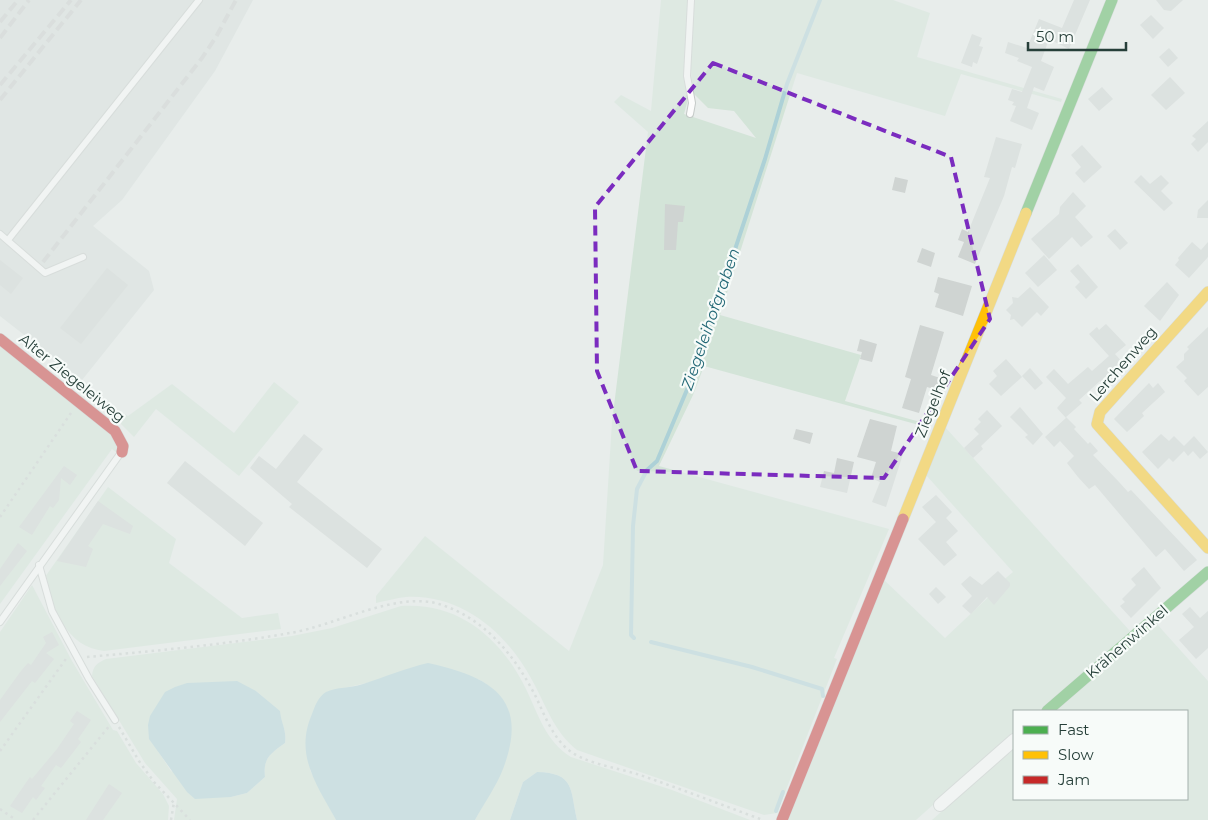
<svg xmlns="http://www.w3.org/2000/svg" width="1208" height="820" font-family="Montserrat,sans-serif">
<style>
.built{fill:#d7dedb}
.green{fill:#d3e4d8;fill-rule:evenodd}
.water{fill:#add1d7}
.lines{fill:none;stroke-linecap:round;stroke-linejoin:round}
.stream{stroke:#add1d7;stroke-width:4}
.building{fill:#cfd4d2}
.lane-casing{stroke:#c5cac8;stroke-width:8}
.street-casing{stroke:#c5cac8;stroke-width:14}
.fast-casing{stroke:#c4cac8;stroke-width:12}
.slow-casing{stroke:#c4cac8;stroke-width:12}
.jam-casing{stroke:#c4cac8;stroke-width:12}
.path{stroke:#c7cecc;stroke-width:2.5;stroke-dasharray:2.5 4;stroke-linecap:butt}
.lane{stroke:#fcfcfc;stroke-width:6}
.street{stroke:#fcfcfc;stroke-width:12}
.fast{stroke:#4caf50;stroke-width:11}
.slow{stroke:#ffc107;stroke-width:11}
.jam{stroke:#c62828;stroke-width:11}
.rail{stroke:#c9cdcc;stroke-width:4;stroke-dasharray:10 5;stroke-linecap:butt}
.marked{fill:none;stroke:#7b2cbf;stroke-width:4;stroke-dasharray:10 6;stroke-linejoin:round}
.labels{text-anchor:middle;stroke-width:4.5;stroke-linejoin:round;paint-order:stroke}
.street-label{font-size:15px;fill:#263f39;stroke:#f7fbf9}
.water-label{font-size:16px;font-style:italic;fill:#246977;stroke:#f7fbf9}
</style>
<rect width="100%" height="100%" fill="#e8edeb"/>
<!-- built -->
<polygon class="built" points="0,0 253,0 215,71 122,200 93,226 149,271 154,290 82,380 0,316"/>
<!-- green -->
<g class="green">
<path d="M661 0H688L684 61 687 103 684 114 756 138 734 111 708 108 692 92 691 68 694 0H893L930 13 917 57 1062 99 1061 102 961 74 945 116 797 73 720 315 861 355 845 401 931 425 930 428 704 366 693 395 659 466 889 529 834 658 837 659 777 813 764 815 577 750C554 732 546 705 532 680 507 633 462 594 406 597 396 598 386 601 376 603V596L425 536 569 651 603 565 612 422 648 132 614 102 621 95 651 111Z"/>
<polygon points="0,346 118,440 116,452 112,449 0,604"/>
<polygon points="274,382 299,402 239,476 156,409 134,437 121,424 123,413 128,416 172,384 234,433"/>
<polygon points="945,427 1130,631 1039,711 1014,711 1014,733 916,820 787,820 883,579 945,638 997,589 995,587 1013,572 926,475"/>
<path d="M108 487 176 539 169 563 242 618 278 613 281 629 104 651C67 647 53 610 45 577Z"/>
<polygon points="32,585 72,661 113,730 117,731 136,763 163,794 169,806 168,820 0,820 0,632"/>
<path d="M401 606C459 602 501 638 526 689 538 714 546 742 571 757L672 790 750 820H577C570 789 575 773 537 772L523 782 510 820H475C499 775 541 713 478 679L371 682 327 692 310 770 336 820H174L177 799 145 763 92 676C93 666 97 663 106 659L292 636 332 628ZM187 683 256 691 279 711C281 723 287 730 285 743 270 754 263 757 265 777L247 793 231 797 171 771 158 751Z"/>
<polygon points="1156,623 1208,681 1208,820 932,820 1014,747 1014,799 1187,799 1187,711 1055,711"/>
</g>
<!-- water -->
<g class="water">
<path d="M428 663C491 677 530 698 503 769 496 787 484 803 475 820H336C317 785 294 755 312 714 315 706 318 697 326 692 336 687 352 688 363 684 385 677 406 668 428 663Z"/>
<path d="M237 681 256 691 280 711C281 723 287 730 285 743 270 754 263 758 265 777L247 793 231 797 195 799 187 792 149 739 148 725 150 716 165 692 175 687 187 683Z"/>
<path d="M537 772C575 773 570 789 577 820H510L523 782Z"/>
</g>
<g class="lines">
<!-- stream -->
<g class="stream">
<polyline points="634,638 631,635 633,526 637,489 647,470 657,461 694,373 765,159 787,84 820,0"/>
<polyline points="651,642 752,667 822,689 823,696"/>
<polyline points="776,811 783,792"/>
</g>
</g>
<!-- building -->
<g class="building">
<polygon points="1074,0 1090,0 1069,49 1049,39 1041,61 1054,67 1044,91 1034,87 1027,108 1039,113 1032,130 1010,121 1016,106 1012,105 1014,102 1008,100 1012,89 1022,92 1032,67 1017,61 1019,58 1005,53 1008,42 1027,48 1039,19 1062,28"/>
<polygon points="1156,0 1183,0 1171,11 1164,10"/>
<polygon points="1151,15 1164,28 1153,39 1140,25"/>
<polygon points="972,34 982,38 979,46 983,47 977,64 973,62 972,67 961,63"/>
<polygon points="1169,48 1178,58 1168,67 1159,57"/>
<polygon points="1170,77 1185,93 1166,110 1151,95"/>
<polygon points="1102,87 1113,99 1099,111 1088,99"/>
<polygon points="1208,121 1208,142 1198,152 1191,144 1196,139 1192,136"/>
<polygon points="996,137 1022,144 1015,168 1012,167 1004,196 975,264 958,257 964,242 958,240 962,229 968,232 990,178 984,177"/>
<polygon points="1082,145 1102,167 1084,183 1075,173 1081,167 1071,155"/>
<polygon points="1141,175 1150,184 1161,175 1169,183 1161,191 1173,203 1164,211 1134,182"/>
<polygon points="895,177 908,180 905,193 892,190"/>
<polygon points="1073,192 1086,206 1075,217 1093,237 1081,247 1072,237 1049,259 1031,239 1059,214 1060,207"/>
<polygon points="1208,200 1208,218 1197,218 1198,210"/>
<polygon points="665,204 685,206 683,222 678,222 676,250 664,250"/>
<polygon points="1115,229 1128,243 1120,250 1107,236"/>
<polygon points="1192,242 1201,250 1208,242 1208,257 1189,278 1175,265 1179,260 1178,258"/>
<polygon points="922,248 935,253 931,267 917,262"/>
<polygon points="1044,255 1057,270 1038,287 1025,273"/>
<polygon points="0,260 23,278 11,294 0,285"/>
<polygon points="1078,264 1098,287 1086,299 1075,287 1080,282 1070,271"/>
<polygon points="107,268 128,285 81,344 60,328"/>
<polygon points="938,277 972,286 963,316 935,307 939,294 934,292"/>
<polygon points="1167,282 1179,295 1160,321 1144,306"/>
<polygon points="1030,287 1049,307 1041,316 1037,312 1022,327 1014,319 1010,320 1011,315 1006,310 1013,303 1012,297 1018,298"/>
<polygon points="1106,324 1126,345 1115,354 1123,363 1103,384 1100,381 1079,400 1082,403 1066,417 1076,427 1074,429 1088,444 1090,442 1098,451 1093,455 1119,482 1128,492 1131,490 1197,560 1184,571 1165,549 1156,557 1095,485 1089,489 1078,477 1067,463 1074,456 1060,441 1054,447 1045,437 1066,418 1057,408 1066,398 1046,377 1054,369 1068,384 1088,367 1092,371 1109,356 1089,334 1097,327 1099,330"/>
<polygon points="920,325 944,332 931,375 943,379 940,391 927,387 919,413 902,408 911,379 905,377"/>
<polygon points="1208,327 1208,387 1198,396 1184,381 1187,378 1176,367 1184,360 1184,354 1189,349 1187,347"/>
<polygon points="860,339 877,344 872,362 860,359 862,352 857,351"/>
<polygon points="1006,359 1022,377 1001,396 989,384 997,376 993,371"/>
<polygon points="1030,368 1043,383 1035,390 1022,376"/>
<polygon points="1149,383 1153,388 1158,383 1165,392 1142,413 1144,416 1127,432 1114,419"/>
<polygon points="1020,407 1043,434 1033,445 1025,437 1028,435 1010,417"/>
<polygon points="987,410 1002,426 981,446 983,449 973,458 964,448 979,434 974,429 981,422 978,419"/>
<polygon points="870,419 897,426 891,451 903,454 886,507 872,502 880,482 871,478 876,462 857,457"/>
<polygon points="796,429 813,433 810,444 793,439"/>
<polygon points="304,434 323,449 297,482 382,549 367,568 289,507 292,504 250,468 259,456 276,469"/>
<polygon points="1161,434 1169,441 1174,436 1184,446 1194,436 1208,452 1200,459 1193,451 1188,456 1184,451 1173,462 1169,458 1158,469 1142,452"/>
<polygon points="837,458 854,462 847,493 820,487 824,471 834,473"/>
<polygon points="185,461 263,523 245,546 167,483"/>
<polygon points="64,466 77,475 70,485 61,478 59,500 53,508 50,506 32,535 19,527"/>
<polygon points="936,495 952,512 946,518 958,531 946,542 957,555 944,566 918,539 936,522 922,507"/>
<polygon points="98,501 133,526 130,534 103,524 88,546 93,549 86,567 57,561"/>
<polygon points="18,543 27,551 0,586 0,569"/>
<polygon points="1144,567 1161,588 1131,618 1120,606 1125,602 1122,599 1136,585 1131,579"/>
<polygon points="998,571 1010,583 1010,586 994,605 987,597 971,614 962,606 972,596 961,584 970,576 982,585"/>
<polygon points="936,587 946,597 938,604 929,594"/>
<polygon points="1190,607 1200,618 1208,611 1208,648 1196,659 1179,640 1194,627 1182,614"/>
<polygon points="52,632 59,645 46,653 54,659 35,683 32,681 0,722 0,700 21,671 28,663 31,665 46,643 43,637"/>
<polygon points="77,711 91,720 78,739 81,742 61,768 56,765 41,786 45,788 36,800 33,797 22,813 10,806 30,777 32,779 57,749 74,724 70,721"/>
<polygon points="109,784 122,793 103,820 86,820"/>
</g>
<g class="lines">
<!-- lane casing -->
<g class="lane-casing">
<g id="lane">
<polyline points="690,114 692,103 687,76 691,0"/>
<polyline points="0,234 45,273 83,257"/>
<polyline points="8,240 199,0"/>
<polyline points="39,565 52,611 89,679 115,720"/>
<polyline points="0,622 120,454"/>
</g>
</g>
<!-- street casing -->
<g class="street-casing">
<polyline id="street" points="940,805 1014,740"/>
</g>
<!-- fast casing -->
<g class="fast-casing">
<g id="fast">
<polyline points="1026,213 1112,0"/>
<polyline points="1047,711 1208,572"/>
</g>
</g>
<!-- slow casing -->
<g class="slow-casing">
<g id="slow">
<polyline points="1208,292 1100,412 1097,424 1208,548"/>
<polyline points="903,519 1026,213"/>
</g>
</g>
<!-- jam casing -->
<g class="jam-casing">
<g id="jam">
<polyline points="0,339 115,431 123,446 122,452"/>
<polyline points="782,820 903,519"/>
</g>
</g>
<!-- path -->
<g class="path">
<polyline points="0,517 71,413"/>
<path d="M87 657C154 651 223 645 290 633 334 626 396 591 439 604 485 618 515 656 536 697 544 714 551 733 565 747 583 764 616 767 640 775 681 789 722 805 763 820"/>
<polyline points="119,727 139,761 154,782 190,820"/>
<polyline points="0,751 68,656"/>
<polyline points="0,809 16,820"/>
<polyline points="33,820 110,725"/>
<polyline points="171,820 174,802"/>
</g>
<!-- lane -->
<use href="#lane" class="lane"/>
<!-- street -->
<use href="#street" class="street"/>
<!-- fast -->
<use href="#fast" class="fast"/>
<!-- slow -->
<use href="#slow" class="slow"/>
<!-- jam -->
<use href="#jam" class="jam"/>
<!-- rail -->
<g class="rail">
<polyline points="0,22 18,0"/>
<polyline points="0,38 29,0"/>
<polyline points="0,85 71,0"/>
<polyline points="0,100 81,0"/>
<polyline points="43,262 202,58 216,37 236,0"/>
</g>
</g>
<!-- marked area -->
<path d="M0 0H1208V820H0ZM713 63 951 157 990 319 884 478 637 471 597 371 595 207Z" fill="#e8edeb" fill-opacity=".55" fill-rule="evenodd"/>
<path class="marked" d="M713 63 951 157 990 319 884 478 637 471 597 371 595 207Z"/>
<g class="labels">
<!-- street labels -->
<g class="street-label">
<text transform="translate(1123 364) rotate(-49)" y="5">Lerchenweg</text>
<text transform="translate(72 378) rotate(39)" y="5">Alter Ziegeleiweg</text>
<text transform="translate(933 404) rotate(-68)" y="5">Ziegelhof</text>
<text transform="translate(1127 642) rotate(-41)" y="5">Krähenwinkel</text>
</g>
<!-- water labels -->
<g class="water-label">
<text transform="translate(710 319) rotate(-71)" y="6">Ziegeleihofgraben</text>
</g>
</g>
<!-- legend -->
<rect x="1013" y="710" width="175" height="90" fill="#f7fbf9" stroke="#a3b0ac"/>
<rect x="1023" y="726" width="25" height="8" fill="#4caf50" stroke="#a3b0ac"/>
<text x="1058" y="735" font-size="15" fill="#263f39">Fast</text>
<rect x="1023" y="751" width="25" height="8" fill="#ffc107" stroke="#a3b0ac"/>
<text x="1058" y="760" font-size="15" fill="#263f39">Slow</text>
<rect x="1023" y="776" width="25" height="8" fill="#c62828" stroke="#a3b0ac"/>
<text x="1058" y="785" font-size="15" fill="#263f39">Jam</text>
<!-- scale -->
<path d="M1028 42v8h98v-8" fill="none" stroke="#263f39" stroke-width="2.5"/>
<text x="1036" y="42" font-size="15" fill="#263f39" stroke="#f7fbf9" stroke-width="4" paint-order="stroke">50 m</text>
</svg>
